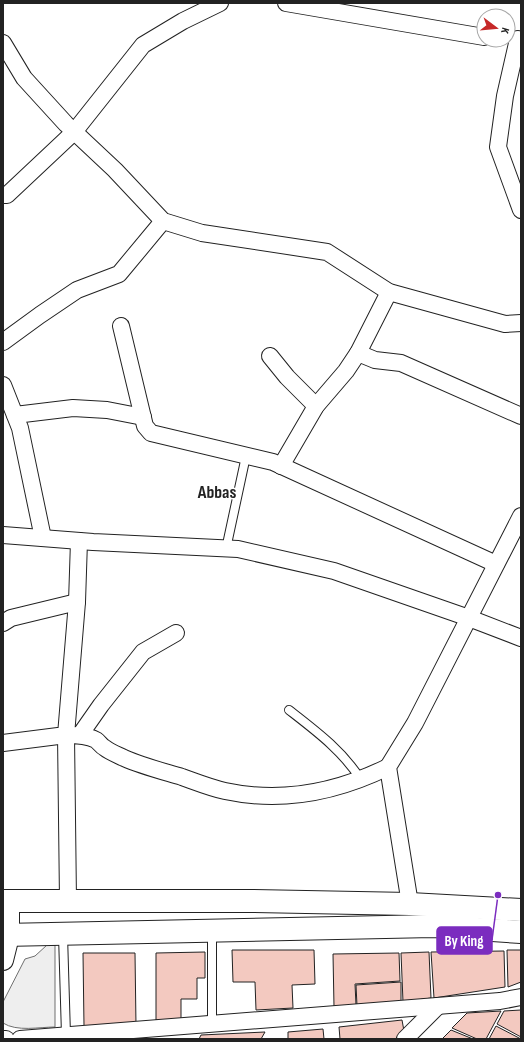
<svg xmlns="http://www.w3.org/2000/svg" width="524" height="1042" font-family="'Sofia Sans Condensed',sans-serif">
<style>
.green{fill:#eee;stroke:#6f6f6f}
.building{fill:#f3c9c0;stroke:#222}
.lines{fill:none;stroke-linecap:round;stroke-linejoin:round}
.service-casing{stroke:#222;stroke-width:10}
.minor-casing{stroke:#222;stroke-width:18}
.tertiary-casing{stroke:#222;stroke-width:22}
.secondary-casing{stroke:#222;stroke-width:24}
.service{stroke:#fff;stroke-width:8}
.minor{stroke:#fff;stroke-width:16}
.tertiary{stroke:#fff;stroke-width:20}
.secondary{stroke:#fff;stroke-width:22}
.labels{text-anchor:middle;stroke-width:3;stroke-linejoin:round;paint-order:stroke}
.district-label{font-size:18px;font-weight:bold;fill:#222;stroke:#fff}
.leader{fill:none;stroke:#7b2cbf;stroke-width:1.5}
.callout-dot{fill:#7b2cbf;stroke:#fff;stroke-width:1.5}
.callout{fill:#7b2cbf;stroke:#7b2cbf;stroke-width:1.5}
.callout-label{font-size:15px;text-anchor:middle;font-weight:bold;fill:#fff}
</style>
<rect width="100%" height="100%" fill="#fff"/>
<!-- green -->
<path class="green" d="M47 945H55V1027C39 1027 17 1032 3 1023V1002L25 959 35 956Z"/>
<!-- building -->
<g class="building">
<polygon points="232,950 314,950 315,984 292,985 293,1008 256,1010 255,982 233,982"/>
<polygon points="507,950 521,950 521,982 508,987"/>
<polygon points="504,951 505,987 434,998 431,952"/>
<polygon points="205,952 205,978 197,978 197,999 181,999 181,1020 156,1020 156,953"/>
<polygon points="429,952 431,998 403,1002 401,953"/>
<polygon points="83,953 135,953 136,1025 84,1026"/>
<polygon points="399,953 400,981 355,984 356,1005 334,1007 333,954"/>
<polygon points="401,982 401,1003 357,1006 356,985"/>
<polygon points="521,1010 521,1037 497,1024 504,1011"/>
<polygon points="501,1011 486,1039 477,1039 452,1028 467,1013"/>
<polygon points="402,1020 404,1031 395,1039 340,1039 339,1027"/>
<polygon points="496,1026 521,1039 489,1039"/>
<polygon points="323,1029 324,1039 288,1039 288,1032"/>
<polygon points="451,1030 473,1039 442,1039"/>
<polygon points="265,1032 261,1039 199,1039 201,1035"/>
</g>
<g class="lines">
<!-- service casing -->
<g class="service-casing">
<g id="service">
<polyline points="226,549 246,456"/>
<path d="M289 710C316 731 343 751 361 780"/>
<polyline points="212,932 212,1024"/>
<polyline points="63,935 66,1035"/>
</g>
</g>
<!-- minor casing -->
<g class="minor-casing">
<g id="minor">
<polyline points="286,3 484,37"/>
<polyline points="518,39 505,96 498,147 521,210"/>
<polyline points="3,43 24,78 66,124 115,170 163,221 202,233 327,252 389,292 505,324 521,323"/>
<polyline points="3,195 7,195 74,132 143,45 183,21 220,3"/>
<polyline points="121,326 145,426 151,433 273,462 496,564"/>
<polyline points="3,342 40,315 77,290 119,274 163,221"/>
<polyline points="358,353 375,360 401,363 521,416"/>
<polyline points="270,356 287,377 316,406"/>
<polyline points="3,385 20,428 43,538"/>
<polyline points="15,415 73,408 107,410 143,417"/>
<polyline points="281,466 316,406 346,371 358,353 389,292"/>
<polyline points="3,535 93,542 238,549 334,571 469,618 521,638"/>
<polyline points="3,623 11,618 77,602"/>
<polyline points="80,735 101,705 143,652 176,633"/>
<polyline points="3,743 66,735 77,602 79,541"/>
<path d="M68 901 66 735C76 735 87 735 96 740 99 742 101 746 105 748 110 752 118 755 124 758 142 766 162 771 182 777 196 782 211 788 225 791 281 803 337 792 388 767"/>
<polyline points="410,904 388,767 415,723 521,516"/>
<polyline points="3,1039 6,1039"/>
<polyline points="20,1039 500,1001 521,997"/>
<polyline points="405,1039 438,1006"/>
</g>
</g>
<!-- tertiary casing -->
<g class="tertiary-casing">
<polyline id="tertiary" points="3,960 9,936 9,901"/>
</g>
<!-- secondary casing -->
<g class="secondary-casing">
<g id="secondary">
<polyline points="3,901 250,901 410,904 521,910"/>
<polyline points="3,935 433,926 521,932"/>
</g>
</g>
<!-- service -->
<use href="#service" class="service"/>
<!-- minor -->
<use href="#minor" class="minor"/>
<!-- tertiary -->
<use href="#tertiary" class="tertiary"/>
<!-- secondary -->
<use href="#secondary" class="secondary"/>
</g>
<g class="labels">
<!-- district labels -->
<g class="district-label">
<text x="217" y="498">Abbas</text>
</g>
</g>
<!-- callouts -->
<path class="leader" d="M498 895L492 940"/>
<circle class="callout-dot" cx="498" cy="895" r="4"/>
<rect class="callout" x="437" y="927" width="55" height="27" rx="4"/>
<g class="callout-label">
<text x="464" y="946">By King</text>
</g>
<!-- border -->
<rect width="524" height="1042" fill="none" stroke="#222222" stroke-width="8"/>
<!-- north arrow -->
<g transform="translate(496 28) rotate(106)"><circle r="19" fill="#ffffff" stroke="#a7a7a7"/>
<path d="M0-3L7 15L0 10L-7 15Z" fill="#c62828"/>
<text y="-6" font-size="11" font-weight="bold" text-anchor="middle" fill="#222222">K</text>
</g>
</svg>
